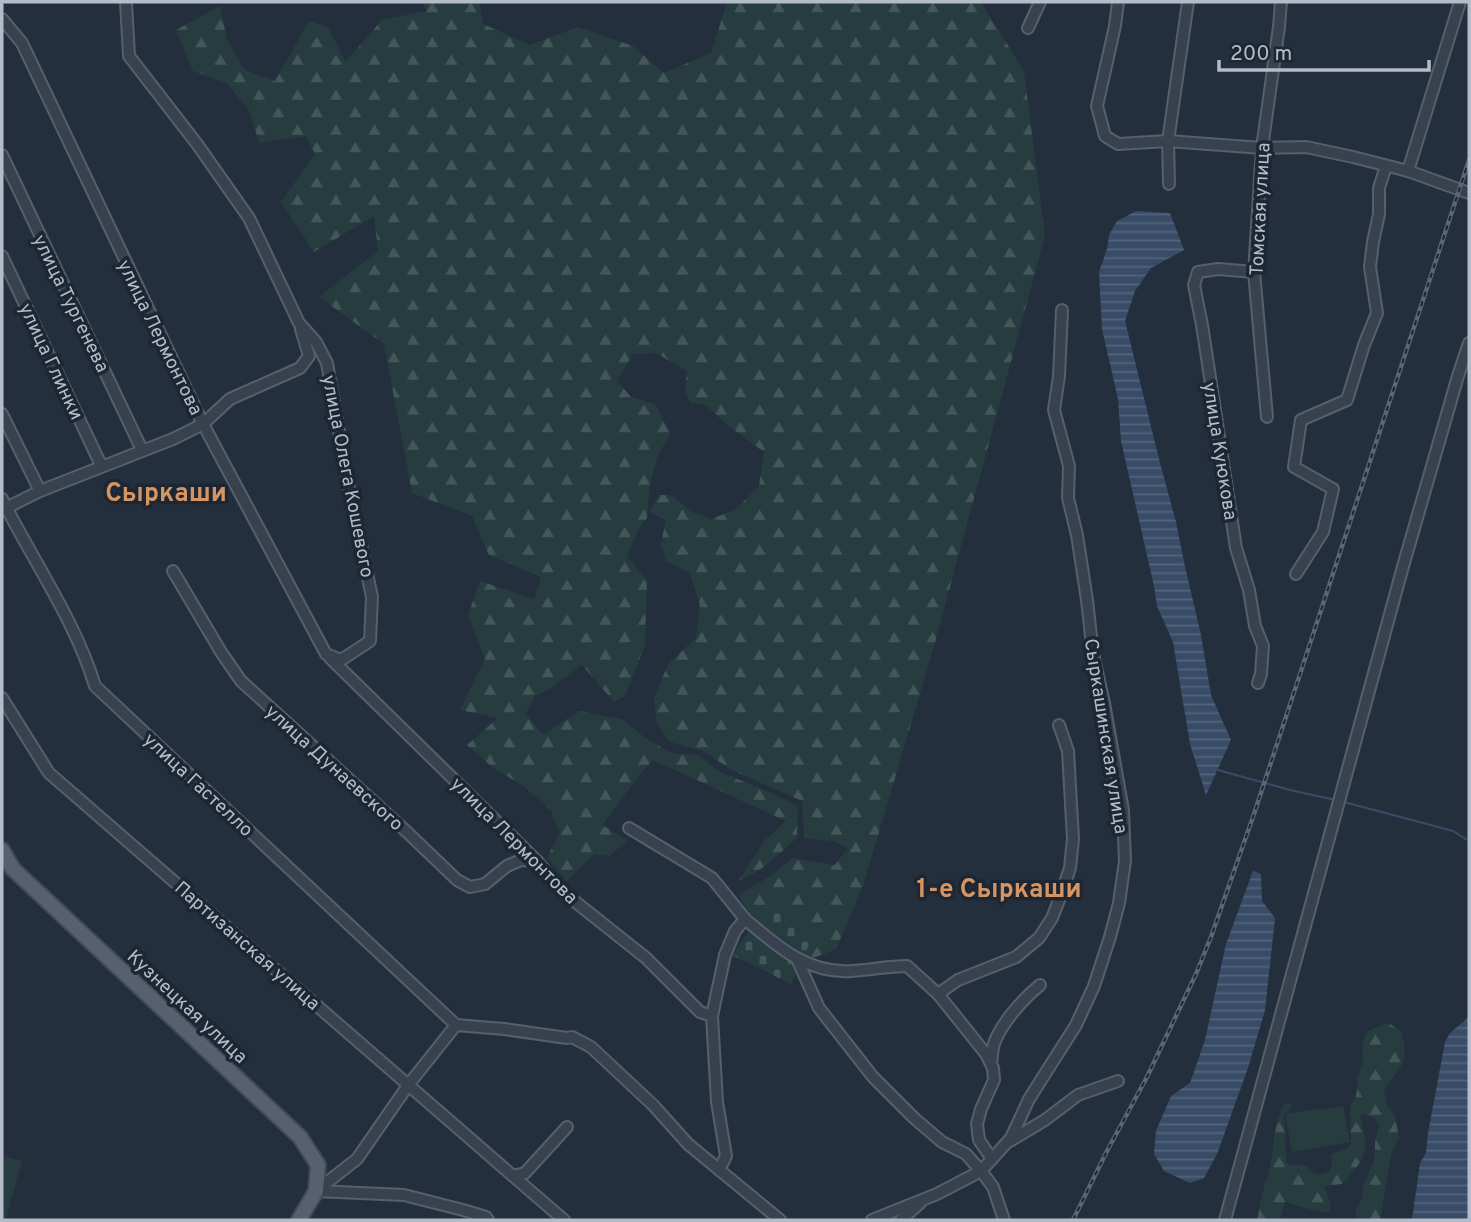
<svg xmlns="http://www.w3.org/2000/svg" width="1471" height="1222" font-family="Overpass,sans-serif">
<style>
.green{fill:#263c3f}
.forest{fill:url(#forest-firs)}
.cemetery{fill:url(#cemetery-stones)}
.water{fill:url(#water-rules)}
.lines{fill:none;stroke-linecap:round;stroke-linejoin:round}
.stream{stroke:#394c67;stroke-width:2}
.minor-casing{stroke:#565f6c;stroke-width:14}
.major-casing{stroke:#414a57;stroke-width:18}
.minor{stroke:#38414e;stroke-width:10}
.major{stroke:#56606e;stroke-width:14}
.rail-casing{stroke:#5a6575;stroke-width:4.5}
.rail{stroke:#1d2633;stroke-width:2;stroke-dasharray:5;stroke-linecap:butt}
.labels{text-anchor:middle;stroke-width:7;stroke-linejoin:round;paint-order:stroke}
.street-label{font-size:19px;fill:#b4bcc9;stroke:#1d2633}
.district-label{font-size:26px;font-weight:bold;fill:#d59563;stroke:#1d2633}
</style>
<defs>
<pattern id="forest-firs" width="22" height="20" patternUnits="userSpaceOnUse" patternTransform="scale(1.75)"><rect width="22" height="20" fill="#263c3f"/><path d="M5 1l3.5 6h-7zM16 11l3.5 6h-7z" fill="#435659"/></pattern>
<pattern id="cemetery-stones" width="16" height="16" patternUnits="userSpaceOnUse" patternTransform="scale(1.75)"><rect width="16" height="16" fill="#263c3f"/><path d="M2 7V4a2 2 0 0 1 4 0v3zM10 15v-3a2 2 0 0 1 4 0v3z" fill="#435659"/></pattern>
<pattern id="water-rules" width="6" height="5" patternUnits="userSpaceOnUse" patternTransform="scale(1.75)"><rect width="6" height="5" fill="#394c67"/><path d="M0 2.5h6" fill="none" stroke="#53647b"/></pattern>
</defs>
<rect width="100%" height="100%" fill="#242f3e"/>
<!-- green -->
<g class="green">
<polygon points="1343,1106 1350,1142 1292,1152 1285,1114 1324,1108 1324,1110"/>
<polygon points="2,1156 22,1161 6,1220 2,1220"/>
</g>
<!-- forest -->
<g class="forest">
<path d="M421 2H479L483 24 530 45 578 27 633 46 664 73 711 53 727 2H983L982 4 1024 71 1045 236 934 646 863 886 836 949 806 961 751 916 739 895 772 875 792 858 835 865 848 848 832 841 804 838 802 801 732 770 703 751 670 742 657 724 654 699 668 664 696 638 700 606 690 573 666 561 661 543 666 520 649 512 659 495H671L692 512 712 519 736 509 759 486 764 452 726 424 706 405 690 403 685 389 687 371 656 353 633 354 617 381 631 397 655 404 670 433 657 458 650 483 647 518 638 530 627 556 647 580 645 645 625 696 614 702 582 665 551 688 535 696 526 713 543 735 579 711 622 719 643 736 671 753 698 755 718 771 771 793 798 806 797 838C779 853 761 874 739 880L765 840 786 821 653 760 639 775 602 825 627 840 610 856 595 854 566 881 547 858 560 833 551 811 525 787 492 767 467 745 498 718 460 710 485 659 468 615 480 581 534 599 541 577 489 555 472 516 412 493 384 344 319 297 378 251 374 216 314 252 281 202 315 154 306 136 259 143 250 112 228 84 193 71 176 30 220 6 227 40 245 70 275 81 309 21 328 27 345 62 382 20 427 11Z"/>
<path d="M1386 1024H1390L1401 1031C1410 1062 1402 1065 1384 1089L1387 1106 1395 1115 1399 1139 1391 1154 1380 1220H1360L1355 1213 1356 1208 1361 1202 1364 1184 1373 1164 1375 1152V1142L1379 1125 1375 1118 1364 1114 1360 1116C1369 1152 1368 1156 1342 1184L1324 1186 1331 1205 1329 1213 1305 1208 1285 1202 1280 1220H1257C1259 1213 1259 1206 1261 1199 1263 1188 1268 1178 1270 1167 1275 1145 1273 1122 1285 1103H1290L1292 1106 1284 1114 1286 1162 1289 1165C1293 1165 1298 1164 1302 1165 1318 1168 1307 1180 1330 1171L1332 1162 1331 1154 1348 1148 1351 1144 1350 1110 1352 1102 1355 1099 1358 1086 1357 1078 1363 1062 1362 1045 1367 1032 1374 1028Z"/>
</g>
<!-- cemetery -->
<polygon class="cemetery" points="770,901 814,934 791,984 732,955"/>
<!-- water -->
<g class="water">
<polygon points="1136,211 1170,213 1184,250 1151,268 1135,291 1125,321 1159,459 1176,522 1184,562 1201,635 1211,695 1231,740 1206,795 1190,744 1173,642 1157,606 1154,586 1121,441 1118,399 1102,329 1099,272 1107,249 1109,235 1117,221"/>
<polygon points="1253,871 1261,874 1262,901 1275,918 1265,1010 1248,1068 1217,1154 1204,1178 1190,1183 1164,1171 1154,1154 1156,1131 1171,1096 1190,1083 1205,1040 1226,944"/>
<polygon points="1469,1017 1469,1220 1412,1220 1420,1163 1426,1153 1428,1133 1445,1042 1450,1033"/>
</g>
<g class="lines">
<!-- stream -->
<g class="stream">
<polyline points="1218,770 1294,791 1336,800"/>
<polyline points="1344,802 1453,831 1469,841"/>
</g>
<!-- minor casing -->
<g class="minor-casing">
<g id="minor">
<polyline points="1118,2 1115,26 1097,106 1105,136 1118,144 1168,141 1262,148 1306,147 1353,157 1408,171"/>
<polyline points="1460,2 1408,171 1469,193"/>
<polyline points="2,19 22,43 203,424 326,654 341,660 370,641 372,597 347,477 327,363 316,342 299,323 249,218 197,144 129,56 126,2"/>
<polyline points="1028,28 1040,2"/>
<polyline points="2,155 142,450"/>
<polyline points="1169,184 1168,141 1188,2"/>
<polyline points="2,256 101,465"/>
<polyline points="1254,272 1218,269 1198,272 1194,285 1202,325 1236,548 1249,590 1255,626 1263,646 1261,674 1258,683"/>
<polyline points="2,414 40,491"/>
<polyline points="1267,417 1254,272 1262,148 1279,27 1281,2"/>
<path d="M2 499C32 559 76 622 95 686L456 1025"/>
<polyline points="2,510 40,491 173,439 203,424 230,399 300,368 309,356 301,329"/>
<polyline points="173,571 221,652 241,681 408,833 457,880 470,887 485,884 507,866 521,860 537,861"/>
<polyline points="1296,574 1323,532 1333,489 1294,467 1301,420 1347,400 1364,345 1377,313 1370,267 1373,242 1379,214 1379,188 1386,166"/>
<polyline points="330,658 537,861 563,892 646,958 700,1012 712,1016"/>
<polyline points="2,698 49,773 513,1176 525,1173 567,1127"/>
<polyline points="629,828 712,878 745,919"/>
<polyline points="797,959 819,1008 873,1077 914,1118 942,1142 966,1154 981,1171 1011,1138 1029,1099 1076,1025 1094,986 1110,937 1119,903 1125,861 1123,810 1104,703 1093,654 1087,600 1077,535 1068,498 1069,466 1054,410 1059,376 1062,310"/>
<polyline points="938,994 958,980 1016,957 1039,938 1052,918 1061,895 1070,868 1073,839 1068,751 1059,725"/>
<polyline points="456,1025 504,1029 567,1038 572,1037 591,1047 653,1105 688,1144 780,1220"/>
<path d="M991 1064C992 1058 992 1052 993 1047 999 1025 1023 999 1040 985"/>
<polyline points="1010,1141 1045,1120 1078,1095 1118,1081"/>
<path d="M719 1170 726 1156 717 1102 712 1016 725 955 735 931 745 919C777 946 807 974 851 971 870 970 888 966 907 966L938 994 986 1054 993 1068 994 1080 981 1109 977 1124 979 1140 992 1159"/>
<polyline points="513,1176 564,1220"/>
<polyline points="316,1191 357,1159 409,1084 456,1025"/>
<polyline points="316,1191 404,1195 463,1210 486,1217 488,1220"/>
<polyline points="872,1220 937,1194 981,1171 993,1187 1004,1220"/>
<polyline points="901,1220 920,1203"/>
<polyline points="1225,1220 1402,570 1458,376 1469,343"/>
</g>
</g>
<!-- major casing -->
<g class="major-casing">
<polyline id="major" points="2,850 13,869 300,1137 318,1165 316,1191 299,1220"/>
</g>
<!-- minor -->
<use href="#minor" class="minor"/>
<!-- major -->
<use href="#major" class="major"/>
<!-- rail casing -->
<g class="rail-casing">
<polyline id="rail" points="1073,1220 1107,1151 1147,1077 1196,974 1211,937 1254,814 1469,160"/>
</g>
<!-- rail -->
<use href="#rail" class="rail"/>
</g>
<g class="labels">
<!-- street labels -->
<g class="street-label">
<text transform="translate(1259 209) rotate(-87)" y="7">Томская улица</text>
<text transform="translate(72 303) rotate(64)" y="7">улица Тургенева</text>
<text transform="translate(161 337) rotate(64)" y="7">улица Лермонтова</text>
<text transform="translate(52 361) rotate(65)" y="7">улица Глинки</text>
<text transform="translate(1221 451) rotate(81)" y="7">улица Куюкова</text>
<text transform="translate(349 476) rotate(79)" y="7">улица Олега Кошевого</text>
<text transform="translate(1107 736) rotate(81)" y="7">Сыркашинская улица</text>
<text transform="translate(335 767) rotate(42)" y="7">улица Дунаевского</text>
<text transform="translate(199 784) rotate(43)" y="7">улица Гастелло</text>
<text transform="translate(515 840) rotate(45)" y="7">улица Лермонтова</text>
<text transform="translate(248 945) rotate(41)" y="7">Партизанская улица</text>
<text transform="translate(188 1006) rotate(43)" y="7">Кузнецкая улица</text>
</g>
<!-- district labels -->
<g class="district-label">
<text x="166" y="501">Сыркаши</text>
<text x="999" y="897">1-е Сыркаши</text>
</g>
</g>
<!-- border -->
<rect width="1471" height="1222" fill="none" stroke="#b4bcc9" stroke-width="7"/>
<!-- scale -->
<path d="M1219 60v10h210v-10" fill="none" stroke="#b4bcc9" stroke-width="3.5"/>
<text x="1230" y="60" font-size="21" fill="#b4bcc9" stroke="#1d2633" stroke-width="5" paint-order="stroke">200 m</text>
</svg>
